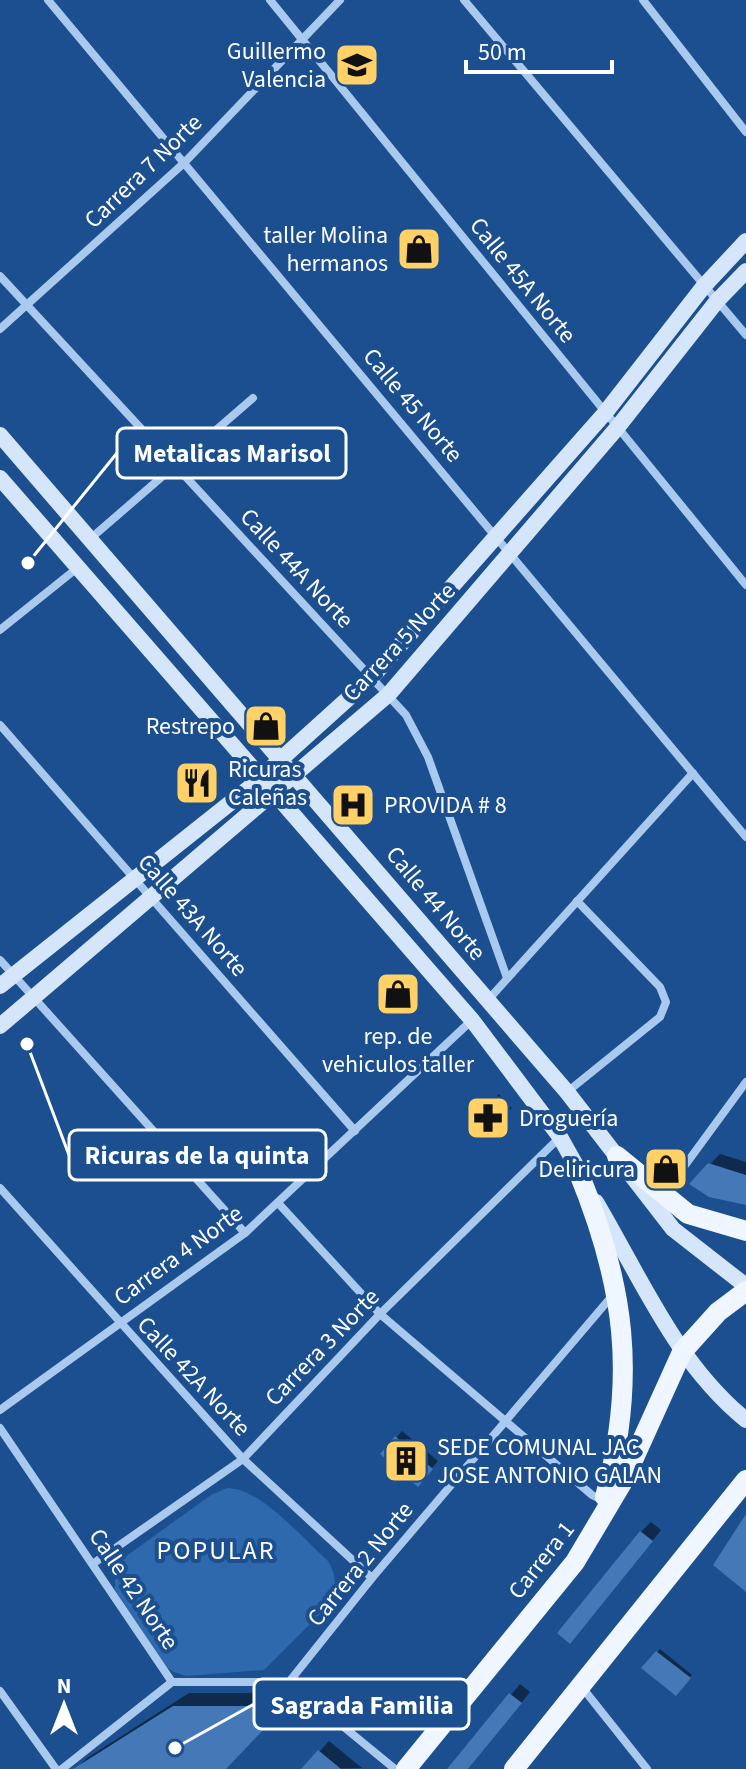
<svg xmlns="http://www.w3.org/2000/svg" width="746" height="1769" font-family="'Source Sans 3',sans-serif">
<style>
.green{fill:#2e69ad}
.shadow{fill:#0007}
.building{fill:#4478b7}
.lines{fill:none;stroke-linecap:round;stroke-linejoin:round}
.street{stroke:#a9c9ee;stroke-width:8}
.secondary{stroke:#d6e6fa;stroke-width:16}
.primary{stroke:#f0f6ff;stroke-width:20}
.labels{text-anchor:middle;stroke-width:8;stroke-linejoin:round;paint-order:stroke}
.poi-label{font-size:24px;fill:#fff;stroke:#1b4f8f;text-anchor:end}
.street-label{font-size:24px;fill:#fff;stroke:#1b4f8f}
.neighbourhood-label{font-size:26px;letter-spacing:2px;fill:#fff;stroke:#1b4f8f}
.leader{fill:none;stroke:#fff;stroke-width:3}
.callout-dot{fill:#fff;stroke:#1b4f8f;stroke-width:3}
.callout{fill:#1b4f8f;stroke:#fff;stroke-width:3}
.callout-label{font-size:26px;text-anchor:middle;font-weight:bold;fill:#fff}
</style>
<rect width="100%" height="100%" fill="#1b4f8f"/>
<!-- green -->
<path class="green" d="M227 1488C261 1488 302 1538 328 1561 337 1577 338 1590 328 1606L264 1670 186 1676 174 1672 166 1667 115 1590V1577L125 1557 211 1495Z"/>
<!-- shadow -->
<g class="shadow">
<polygon points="499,1094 512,1108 485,1134 472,1120"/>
<polygon points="720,1154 746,1162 746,1201 692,1183"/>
<polygon points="402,1431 438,1461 424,1478 396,1438"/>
<polygon points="651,1522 661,1530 580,1631 641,1532"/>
<polygon points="660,1649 692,1675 676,1693 644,1668"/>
<polygon points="520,1684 530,1692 468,1769 450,1769"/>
<polygon points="189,1693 266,1693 278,1712 224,1769 76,1769 87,1758"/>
<polygon points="329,1741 362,1768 304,1769"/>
</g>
<!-- building -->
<g class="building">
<polygon points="492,1099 507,1116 484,1136 469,1120"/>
<polygon points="708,1163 746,1175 746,1205 709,1197 689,1184"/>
<polygon points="395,1436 433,1469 418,1487 380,1454"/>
<polygon points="746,1514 746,1592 713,1565"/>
<polygon points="640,1531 653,1541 570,1644 557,1633"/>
<polygon points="656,1651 691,1678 676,1696 641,1668"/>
<polygon points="509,1693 522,1703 468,1769 447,1769"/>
<polygon points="173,1706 253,1706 266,1727 226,1769 73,1769"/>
<polygon points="318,1750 341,1769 301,1769"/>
</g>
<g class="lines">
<!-- street -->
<g class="street">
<polyline points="48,0 746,837"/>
<polyline points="270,0 746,585"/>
<polyline points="464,0 746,335"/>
<polyline points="643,0 746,132"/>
<polyline points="0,276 406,715 428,757 507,978"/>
<polyline points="0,329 184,163 340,0"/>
<polyline points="90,539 253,398"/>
<polyline points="0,630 76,569"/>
<polyline points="0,725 355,1131"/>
<polyline points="0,960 245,1233"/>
<polyline points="488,1000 693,773"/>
<polyline points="567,1092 660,1017 666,1002 660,987 577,901"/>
<polyline points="0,1188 243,1459 372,1578"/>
<polyline points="664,1194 746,1082"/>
<polyline points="279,1204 380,1314 592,1495 604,1501"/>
<polyline points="0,1410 245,1233 472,1020"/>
<polyline points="0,1428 172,1682"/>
<polyline points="94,1563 243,1459 380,1314 559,1138"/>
<polyline points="172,1682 289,1682 395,1769"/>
<polyline points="289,1682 372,1578 612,1296"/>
<polyline points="581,1686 647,1769"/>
<polyline points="0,1691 56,1769"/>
<polyline points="62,1769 172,1682"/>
</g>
<!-- secondary -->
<g class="secondary">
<polyline points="0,435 567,1092 673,1229 746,1286"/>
<polyline points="0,478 472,1020 560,1137 583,1178"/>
<polyline points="0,986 249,788 372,677 605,413 704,286 746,241"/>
<polyline points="0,1026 389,694 617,428 717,301 746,271"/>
<path d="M596 1202C641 1278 676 1363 746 1420"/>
</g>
<!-- primary -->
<g class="primary">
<polyline points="617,1156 688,1214 746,1231"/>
<path d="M578 1171C625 1285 637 1377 605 1497"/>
<polyline points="406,1769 575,1562 625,1478 682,1352 718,1312 746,1291"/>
<polyline points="514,1769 746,1480"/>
</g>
</g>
<!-- icons -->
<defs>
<g id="school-square" transform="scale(2.3)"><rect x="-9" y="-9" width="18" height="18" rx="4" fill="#ffd166" stroke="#1b4f8f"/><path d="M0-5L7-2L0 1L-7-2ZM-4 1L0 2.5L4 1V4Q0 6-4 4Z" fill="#111"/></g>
<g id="shop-square" transform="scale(2.3)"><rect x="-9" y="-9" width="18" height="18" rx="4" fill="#ffd166" stroke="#1b4f8f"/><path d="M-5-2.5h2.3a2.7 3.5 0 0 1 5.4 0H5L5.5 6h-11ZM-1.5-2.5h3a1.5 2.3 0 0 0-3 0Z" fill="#111"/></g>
<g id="restaurant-square" transform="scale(2.3)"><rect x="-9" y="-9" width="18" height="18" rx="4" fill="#ffd166" stroke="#1b4f8f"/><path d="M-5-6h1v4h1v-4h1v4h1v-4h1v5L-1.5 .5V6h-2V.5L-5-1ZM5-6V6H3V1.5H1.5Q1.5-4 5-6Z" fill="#111"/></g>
<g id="hospital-square" transform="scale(2.3)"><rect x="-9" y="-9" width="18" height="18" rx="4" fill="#ffd166" stroke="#1b4f8f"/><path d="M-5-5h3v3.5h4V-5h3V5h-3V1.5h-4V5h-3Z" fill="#111"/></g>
<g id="pharmacy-square" transform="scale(2.3)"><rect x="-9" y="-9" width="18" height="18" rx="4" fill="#ffd166" stroke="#1b4f8f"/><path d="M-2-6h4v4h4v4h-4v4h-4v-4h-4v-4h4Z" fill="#111"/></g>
<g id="building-square" transform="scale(2.3)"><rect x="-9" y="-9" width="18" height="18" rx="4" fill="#ffd166" stroke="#1b4f8f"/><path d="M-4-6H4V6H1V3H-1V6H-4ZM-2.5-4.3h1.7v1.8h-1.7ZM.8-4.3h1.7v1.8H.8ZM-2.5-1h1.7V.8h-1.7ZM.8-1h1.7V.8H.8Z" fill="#111"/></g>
</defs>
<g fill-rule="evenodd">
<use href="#school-square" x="357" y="65"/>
<use href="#shop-square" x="419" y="249"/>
<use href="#shop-square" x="266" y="726"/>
<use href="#restaurant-square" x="197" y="783"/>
<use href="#hospital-square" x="353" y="805"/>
<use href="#shop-square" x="398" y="994"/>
<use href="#pharmacy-square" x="488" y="1118"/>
<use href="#shop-square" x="666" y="1169"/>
<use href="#building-square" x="406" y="1461"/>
</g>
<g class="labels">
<!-- poi labels -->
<g class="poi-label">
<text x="326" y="59">Guillermo<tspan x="326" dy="28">Valencia</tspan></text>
<text x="388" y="243">taller Molina<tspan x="388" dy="28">hermanos</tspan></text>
<text x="235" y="734">Restrepo</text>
<text x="228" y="777" text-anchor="start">Ricuras<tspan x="228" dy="28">Caleñas</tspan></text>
<text x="384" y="813" text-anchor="start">PROVIDA # 8</text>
<text x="398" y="1044" text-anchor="middle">rep. de<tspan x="398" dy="28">vehiculos taller</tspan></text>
<text x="519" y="1126" text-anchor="start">Droguería</text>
<text x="635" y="1177">Deliricura</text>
<text x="437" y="1455" text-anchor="start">SEDE COMUNAL JAC<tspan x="437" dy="28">JOSE ANTONIO GALAN</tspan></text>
</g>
<!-- street labels -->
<g class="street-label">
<text transform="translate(143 171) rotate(-44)" y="8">Carrera 7 Norte</text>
<text transform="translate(523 280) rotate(51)" y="8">Calle 45A Norte</text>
<text transform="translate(413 405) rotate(50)" y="8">Calle 45 Norte</text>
<text transform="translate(297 568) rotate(47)" y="8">Calle 44A Norte</text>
<text transform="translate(399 642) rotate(-47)" y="8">Carrera 5 Norte</text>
<text transform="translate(436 903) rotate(50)" y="8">Calle 44 Norte</text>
<text transform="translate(193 915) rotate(49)" y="8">Calle 43A Norte</text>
<text transform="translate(178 1255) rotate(-36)" y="8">Carrera 4 Norte</text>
<text transform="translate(322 1347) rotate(-46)" y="8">Carrera 3 Norte</text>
<text transform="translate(194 1376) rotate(47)" y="8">Calle 42A Norte</text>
<text transform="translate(541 1560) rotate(-52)" y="8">Carrera 1</text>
<text transform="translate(360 1564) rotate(-51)" y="8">Carrera 2 Norte</text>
<text transform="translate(134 1589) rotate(56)" y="8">Calle 42 Norte</text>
</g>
<!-- neighbourhood labels -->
<g class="neighbourhood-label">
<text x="216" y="1559">POPULAR</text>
</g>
</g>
<!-- callouts -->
<path class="leader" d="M28 563L117 453M27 1044L69 1155M175 1748L254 1704"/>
<g class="callout-dot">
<circle cx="28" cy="563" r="8"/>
<circle cx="27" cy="1044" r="8"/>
<circle cx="175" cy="1748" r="8"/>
</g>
<g class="callout">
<rect x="117" y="428" width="229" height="50" rx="8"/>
<rect x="69" y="1130" width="257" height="50" rx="8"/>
<rect x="254" y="1679" width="215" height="50" rx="8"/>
</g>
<g class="callout-label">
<text x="232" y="462">Metalicas Marisol</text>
<text x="197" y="1164">Ricuras de la quinta</text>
<text x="362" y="1714">Sagrada Familia</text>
</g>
<!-- north arrow -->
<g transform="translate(64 1705)" stroke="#1b4f8f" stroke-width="6" paint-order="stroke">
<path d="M0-6L14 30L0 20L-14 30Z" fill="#ffffff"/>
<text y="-12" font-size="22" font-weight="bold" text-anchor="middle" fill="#ffffff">N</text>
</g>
<!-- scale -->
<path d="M466 60v12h146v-12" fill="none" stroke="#ffffff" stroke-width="4"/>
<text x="478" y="60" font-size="24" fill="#ffffff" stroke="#1b4f8f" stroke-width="6" paint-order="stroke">50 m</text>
</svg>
